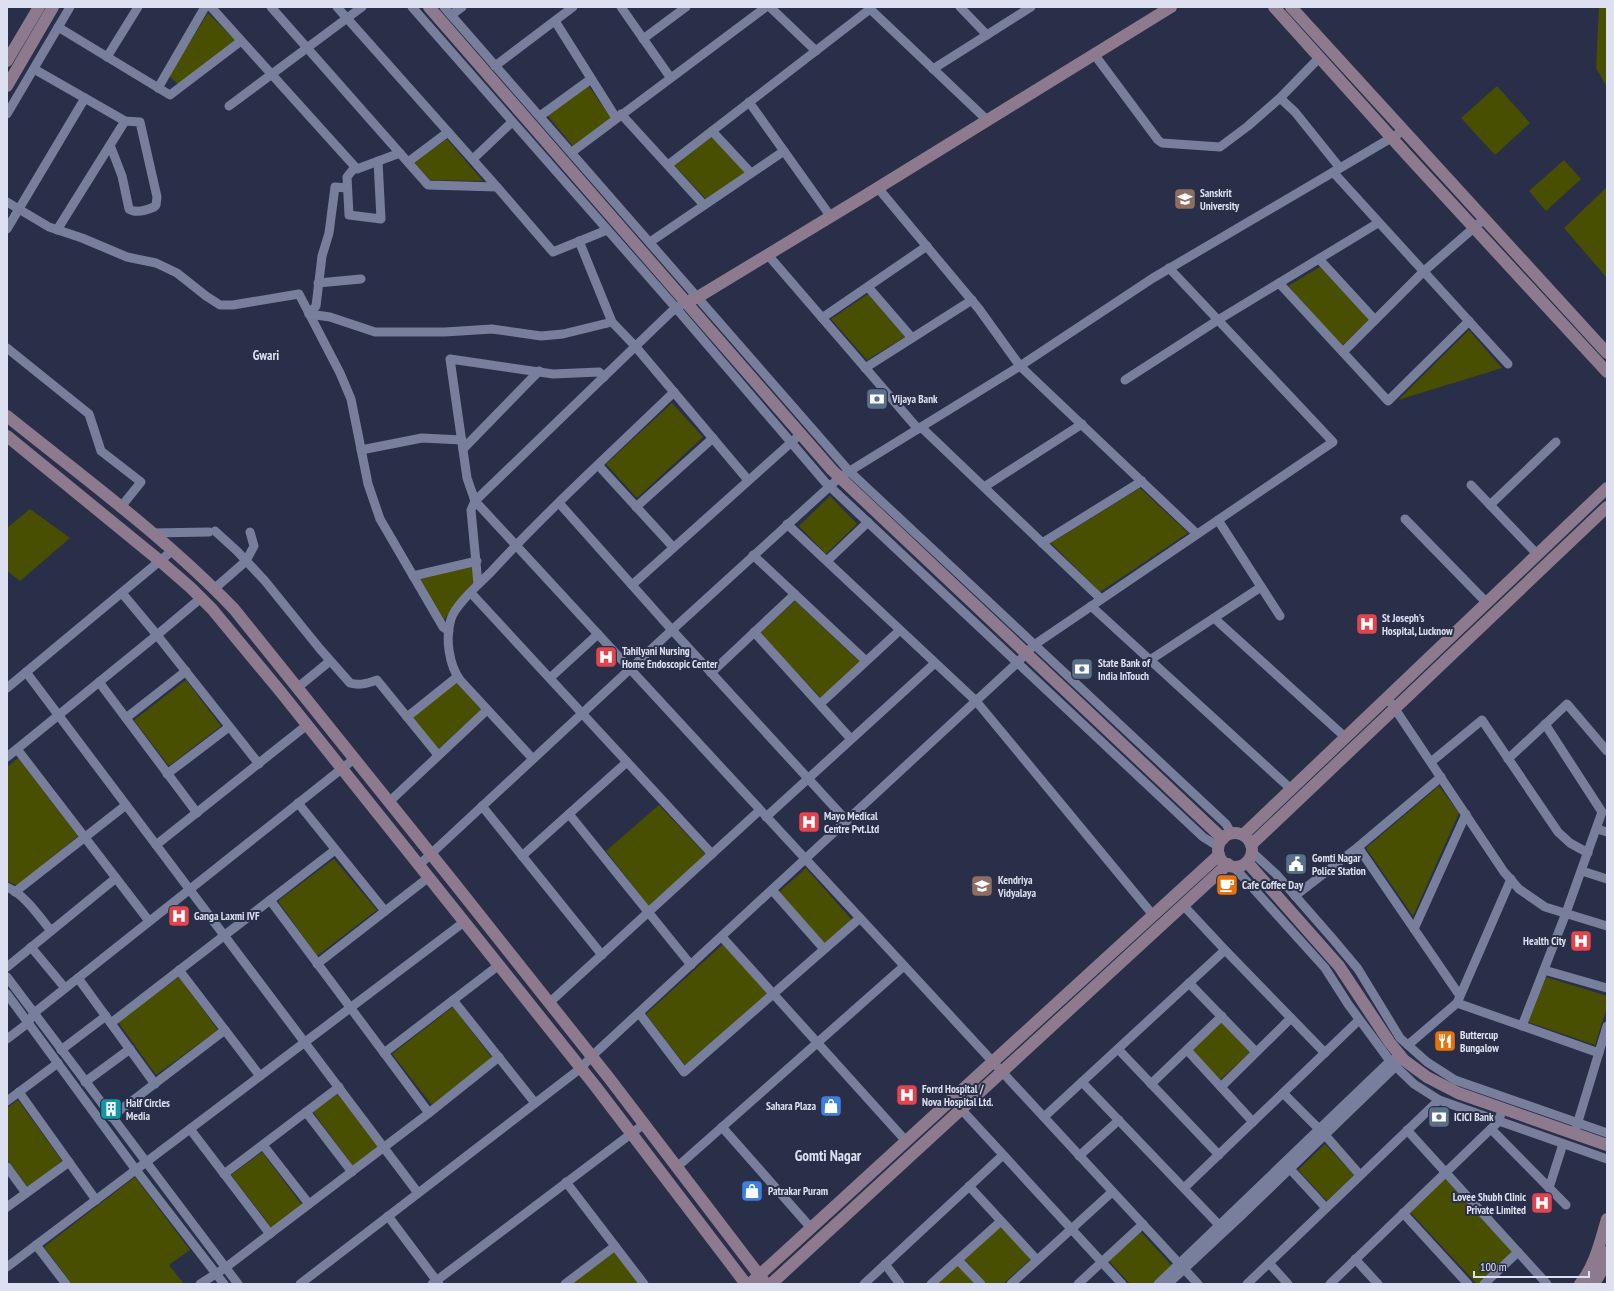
<svg xmlns="http://www.w3.org/2000/svg" width="1614" height="1291" font-family="'PT Sans Narrow',sans-serif">
<style>
.green{fill:#484f00}
.lines{fill:none;stroke-linecap:round;stroke-linejoin:round}
.street{stroke:#777f9c;stroke-width:9}
.secondary{stroke:#8d7a8e;stroke-width:12}
.labels{text-anchor:middle;stroke-width:4;stroke-linejoin:round;paint-order:stroke}
.poi-label{font-size:11px;font-weight:bold;fill:#dce0f1;stroke:#292f48;text-anchor:start}
.quarter-label{font-size:13px;font-weight:bold;fill:#dce0f1;stroke:#292f48}
.district-label{font-size:15px;font-weight:bold;fill:#dce0f1;stroke:#292f48}
</style>
<rect width="100%" height="100%" fill="#292f48"/>
<!-- green -->
<g class="green">
<polygon points="1599,7 1607,7 1607,87 1596,68"/>
<polygon points="208,13 235,40 178,84 169,76"/>
<polygon points="588,85 611,118 573,146 547,115"/>
<polygon points="1497,86 1530,123 1495,155 1461,118"/>
<polygon points="712,136 746,173 706,199 675,166"/>
<polygon points="447,139 483,181 430,180 414,162"/>
<polygon points="1564,160 1581,179 1546,211 1529,191"/>
<polygon points="1607,187 1607,278 1564,228"/>
<polygon points="1320,267 1369,320 1342,346 1288,286"/>
<polygon points="868,294 905,337 867,360 831,319"/>
<polygon points="1469,330 1502,368 1398,400"/>
<polygon points="672,403 703,437 637,498 606,464"/>
<polygon points="1140,488 1188,533 1100,592 1051,543"/>
<polygon points="830,496 857,524 826,554 799,526"/>
<polygon points="30,509 70,538 20,581 7,571 7,528"/>
<polygon points="474,565 475,582 459,598 444,620 419,578"/>
<polygon points="795,601 860,662 822,699 760,633"/>
<polygon points="186,680 221,726 169,766 134,720"/>
<polygon points="456,682 481,710 437,750 412,717"/>
<polygon points="18,758 78,836 18,886 7,881 7,767"/>
<polygon points="1439,786 1459,813 1413,916 1366,848"/>
<polygon points="659,805 706,855 649,906 606,851"/>
<polygon points="334,859 377,910 317,956 278,901"/>
<polygon points="806,868 852,920 823,946 777,894"/>
<polygon points="723,944 768,993 685,1065 646,1014"/>
<polygon points="179,977 218,1030 156,1075 118,1022"/>
<polygon points="1546,977 1607,996 1607,1007 1595,1045 1528,1022"/>
<polygon points="453,1007 492,1058 432,1105 392,1054"/>
<polygon points="1222,1022 1250,1052 1220,1080 1192,1050"/>
<polygon points="339,1093 378,1146 353,1166 313,1112"/>
<polygon points="18,1100 62,1161 28,1187 7,1159 7,1108"/>
<polygon points="1325,1144 1354,1175 1327,1201 1298,1170"/>
<polygon points="262,1152 302,1205 272,1228 231,1175"/>
<polygon points="135,1177 190,1250 169,1265 184,1284 72,1284 44,1247"/>
<polygon points="1445,1179 1514,1252 1480,1284 1477,1284 1410,1212"/>
<polygon points="1001,1225 1031,1259 1003,1284 987,1284 964,1259"/>
<polygon points="1141,1232 1172,1266 1152,1284 1130,1284 1109,1261"/>
<polygon points="614,1251 639,1284 572,1284"/>
<polygon points="958,1265 976,1284 937,1284"/>
</g>
<g class="lines">
<!-- street -->
<g class="street">
<polyline points="211,7 357,169 400,153"/>
<polyline points="271,7 428,185 497,187"/>
<polyline points="337,7 497,187 553,252 607,230"/>
<polyline points="412,7 676,308 825,482 1203,837 1219,847"/>
<polyline points="444,7 849,471 1226,824 1231,833"/>
<polyline points="621,7 670,77"/>
<polyline points="770,7 816,51"/>
<polyline points="868,7 987,120"/>
<polyline points="960,7 987,35"/>
<polyline points="451,15 462,7"/>
<polyline points="555,21 616,118"/>
<polyline points="58,27 170,95 241,41"/>
<polyline points="643,39 686,7"/>
<polyline points="1094,54 1158,140 1162,143 1220,147 1248,126 1280,98 1319,58"/>
<polyline points="107,57 138,7"/>
<polyline points="495,66 573,7"/>
<path d="M34 69 125 121 140 122 157 197 156 205 154 207C147 210 136 214 129 209L122 176 110 145"/>
<polyline points="933,69 1031,7"/>
<polyline points="158,88 205,7"/>
<polyline points="1280,98 1295,112 1340,168"/>
<polyline points="749,102 831,217"/>
<polyline points="229,106 362,7"/>
<polyline points="7,114 70,7"/>
<polyline points="621,114 704,205"/>
<polyline points="540,116 591,79"/>
<polyline points="712,131 751,173"/>
<polyline points="572,152 766,7"/>
<polyline points="473,159 512,122"/>
<polyline points="408,162 448,132"/>
<polyline points="668,165 870,9"/>
<polyline points="355,167 347,177 349,215 381,219 378,161"/>
<polyline points="1333,172 1508,364"/>
<polyline points="878,188 979,309 1020,366 1197,534"/>
<polyline points="7,202 49,227 82,238 127,257 156,263 177,273 206,296 220,305 233,305 299,294 340,373 351,399 368,484 380,519 443,627 449,631"/>
<polyline points="7,229 85,98"/>
<polyline points="57,230 125,121"/>
<polyline points="579,241 612,322 635,346 748,480"/>
<polyline points="650,242 784,151"/>
<polyline points="768,255 918,429"/>
<polyline points="1319,259 1375,320"/>
<polyline points="318,283 361,279"/>
<polyline points="1279,283 1388,401 1469,321"/>
<polyline points="868,287 912,338"/>
<polyline points="309,314 330,317 375,332 445,332 492,329 541,336 563,334 612,322"/>
<polyline points="309,314 316,306 322,256 329,233 335,187 347,188"/>
<polyline points="822,318 927,246"/>
<polyline points="7,348 89,414 101,451 141,482 120,508"/>
<polyline points="1343,352 1423,272 1484,219"/>
<polyline points="865,368 972,300"/>
<polyline points="604,377 599,372 553,374 450,359 467,478 475,501 1198,1284"/>
<polyline points="1125,380 1218,320 1378,223"/>
<polyline points="921,427 1101,599"/>
<polyline points="463,449 539,371"/>
<polyline points="361,450 422,438 462,440"/>
<polyline points="598,465 673,547"/>
<polyline points="1471,485 1537,554"/>
<polyline points="984,487 1082,424"/>
<polyline points="559,503 672,630 847,821"/>
<polyline points="1490,505 1556,442"/>
<polyline points="636,507 713,438"/>
<polyline points="1405,519 1486,602"/>
<polyline points="1218,520 1280,616"/>
<polyline points="787,524 976,701 1153,915"/>
<path d="M215 531 237 551 265 581 320 649 350 683C360 686 368 683 377 680L438 755"/>
<polyline points="151,533 209,532"/>
<polyline points="1042,543 1142,481"/>
<polyline points="753,555 866,661"/>
<polyline points="827,561 868,522"/>
<polyline points="413,576 477,561"/>
<polyline points="478,584 471,510 475,501 671,312 681,305"/>
<polyline points="632,585 795,439"/>
<polyline points="214,589 246,561 254,546 250,532"/>
<polyline points="122,593 157,635 259,764"/>
<polyline points="471,593 712,854"/>
<polyline points="1091,606 1291,789"/>
<polyline points="1214,618 1345,737"/>
<polyline points="754,632 851,739"/>
<polyline points="1150,660 1261,587"/>
<polyline points="26,672 418,1193"/>
<polyline points="711,673 795,594"/>
<polyline points="550,678 598,634"/>
<polyline points="99,682 197,813"/>
<polyline points="7,688 173,550"/>
<polyline points="297,688 330,661"/>
<polyline points="1387,697 1504,872 1519,889 1545,907 1607,926"/>
<polyline points="820,704 900,630"/>
<polyline points="407,717 457,677"/>
<polyline points="126,718 186,671"/>
<polyline points="17,749 149,921"/>
<polyline points="7,757 157,635 201,598"/>
<path d="M533 759 460 680C449 665 445 638 451 619 455 605 479 584 490 573 548 510 612 452 674 392"/>
<polyline points="1508,759 1567,704 1607,751"/>
<polyline points="1431,762 1482,720 1558,832 1570,843 1588,853"/>
<polyline points="167,774 229,727"/>
<polyline points="389,802 487,710"/>
<polyline points="298,803 385,911"/>
<polyline points="482,806 602,955"/>
<polyline points="569,814 691,965"/>
<polyline points="766,817 935,663"/>
<polyline points="1597,829 1607,832"/>
<polyline points="156,845 307,725"/>
<polyline points="1358,847 1460,996"/>
<polyline points="1252,852 1276,874 1332,938 1358,969 1400,1038 1427,1062 1455,1080 1607,1133"/>
<polyline points="522,856 627,762"/>
<polyline points="419,865 672,630 840,477 1020,366 1153,278 1403,131"/>
<polyline points="1233,866 1325,968 1348,1004 1390,1061 1414,1084 1439,1100 1607,1159"/>
<polyline points="1582,871 1607,879"/>
<path d="M7 887C25 895 39 916 51 931"/>
<polyline points="772,890 824,949"/>
<polyline points="15,892 126,805"/>
<polyline points="1295,896 1358,847 1441,777"/>
<polyline points="270,900 429,1113"/>
<polyline points="1183,905 1225,950 1325,1053"/>
<polyline points="1414,929 1466,814"/>
<polyline points="722,937 906,1141"/>
<polyline points="31,947 65,988"/>
<polyline points="317,964 429,877"/>
<polyline points="7,967 116,878"/>
<polyline points="179,970 260,1076"/>
<polyline points="1544,970 1607,988"/>
<polyline points="7,977 238,1284"/>
<polyline points="78,978 155,1084"/>
<polyline points="1189,983 1256,1052"/>
<polyline points="7,994 136,1170 224,1284"/>
<polyline points="453,1000 535,1103"/>
<polyline points="549,1003 760,810"/>
<polyline points="1457,1003 1599,1053"/>
<polyline points="639,1013 684,1072 860,918"/>
<polyline points="111,1023 335,850"/>
<polyline points="1522,1026 1566,913 1602,812 1545,724"/>
<polyline points="7,1039 28,1023 34,1013 354,759"/>
<polyline points="1408,1045 1457,1003 1511,879"/>
<polyline points="1118,1049 1219,1155"/>
<polyline points="61,1050 106,1016"/>
<polyline points="1187,1050 1253,1122"/>
<polyline points="384,1053 499,965"/>
<polyline points="85,1082 130,1049"/>
<polyline points="1082,1082 1220,1226"/>
<polyline points="1151,1084 1222,1016"/>
<polyline points="1221,1087 1291,1018"/>
<polyline points="19,1092 96,1200"/>
<polyline points="1283,1093 1325,1135 1360,1175"/>
<polyline points="7,1101 58,1063"/>
<polyline points="961,1109 1122,1284"/>
<polyline points="306,1112 352,1172"/>
<polyline points="111,1117 225,1030"/>
<polyline points="1044,1117 1225,950"/>
<polyline points="722,1127 811,1228"/>
<polyline points="1576,1128 1607,1026"/>
<polyline points="190,1129 270,1234"/>
<polyline points="1491,1129 1566,1205"/>
<polyline points="1407,1130 1547,1284"/>
<polyline points="263,1145 309,1204"/>
<polyline points="1079,1156 1119,1120"/>
<polyline points="7,1167 26,1193"/>
<polyline points="677,1167 904,966"/>
<polyline points="1290,1169 1326,1208"/>
<polyline points="224,1174 339,1087"/>
<polyline points="566,1182 644,1284"/>
<polyline points="969,1186 1037,1260"/>
<polyline points="1184,1188 1359,1020"/>
<polyline points="1549,1188 1563,1144"/>
<polyline points="7,1207 69,1162"/>
<polyline points="1403,1213 1468,1284"/>
<polyline points="388,1216 439,1284"/>
<polyline points="36,1245 66,1284"/>
<polyline points="1355,1259 1378,1284"/>
<polyline points="958,1260 981,1284"/>
<polyline points="1269,1263 1288,1284"/>
<polyline points="885,1264 900,1284"/>
<polyline points="7,1267 464,922"/>
<polyline points="200,1284 225,1268 429,1113 499,1057"/>
<polyline points="300,1284 581,1068 592,1056 1018,662 1034,645 1333,442 1169,268"/>
<polyline points="432,1284 644,1124"/>
<polyline points="565,1284 615,1246"/>
<polyline points="864,1284 1003,1155"/>
<polyline points="931,1284 1001,1221"/>
<polyline points="1011,1284 1112,1192"/>
<polyline points="1078,1284 1143,1224"/>
<polyline points="1158,1284 1390,1061 1394,1059"/>
<polyline points="1168,1284 1242,1215 1395,1067 1397,1063"/>
<polyline points="1247,1284 1439,1100"/>
<polyline points="1330,1284 1499,1121 1502,1109"/>
<polyline points="1484,1284 1518,1252"/>
</g>
<!-- secondary -->
<g class="secondary">
<polyline points="429,7 832,470 1223,839"/>
<polyline points="1274,7 1408,156 1607,372"/>
<polyline points="1291,7 1607,353"/>
<polyline points="7,61 39,7"/>
<polyline points="7,86 53,7"/>
<polyline points="686,302 698,297 863,197 1171,7"/>
<path d="M7 416C84 478 165 537 234 609L451 879 609 1078 766 1284"/>
<polyline points="7,436 160,561 191,588 212,609 280,691 596,1087 746,1284"/>
<circle cx="1235" cy="850" r="17"/>
<polyline points="1243,835 1607,488"/>
<polyline points="1251,845 1607,507"/>
<polyline points="1247,862 1339,966 1390,1043 1404,1060 1427,1077 1458,1093 1607,1145"/>
<polyline points="753,1281 1219,855"/>
<polyline points="771,1284 1228,864"/>
<path d="M1580 1284C1595 1266 1600 1242 1607 1219"/>
<polyline points="1594,1284 1601,1272 1607,1252"/>
</g>
</g>
<!-- icons -->
<defs>
<g id="school-square" transform="scale(1.15)"><rect x="-9" y="-9" width="18" height="18" rx="4" fill="#8d6e63" stroke="#292f48"/><path d="M0-5L7-2L0 1L-7-2ZM-4 1L0 2.5L4 1V4Q0 6-4 4Z" fill="#fff"/></g>
<g id="bank-square" transform="scale(1.15)"><rect x="-9" y="-9" width="18" height="18" rx="4" fill="#5c6f8a" stroke="#292f48"/><path d="M-6-4H6V4H-6ZM0-2.3a2.3 2.3 0 1 0 0 4.6a2.3 2.3 0 1 0 0-4.6Z" fill="#fff"/></g>
<g id="hospital-square" transform="scale(1.15)"><rect x="-9" y="-9" width="18" height="18" rx="4" fill="#e0444e" stroke="#292f48"/><path d="M-5-5h3v3.5h4V-5h3V5h-3V1.5h-4V5h-3Z" fill="#fff"/></g>
<g id="civic-square" transform="scale(1.15)"><rect x="-9" y="-9" width="18" height="18" rx="4" fill="#5c6f8a" stroke="#292f48"/><path d="M-.6-6.5H3V-4.5H.6V-3L4-1V1h2V6H-6V1h2V-1L-.6-3ZM-1.2 2.5V6h2.4V2.5Z" fill="#fff"/></g>
<g id="cafe-square" transform="scale(1.15)"><rect x="-9" y="-9" width="18" height="18" rx="4" fill="#e8710a" stroke="#292f48"/><path d="M-5.5-4.5H6V0H3Q3 3.5 0 3.5H-2.5Q-5.5 3.5-5.5 0ZM3-3.2v2h1.7v-2ZM-6 4.5H4V6H-6Z" fill="#fff"/></g>
<g id="restaurant-square" transform="scale(1.15)"><rect x="-9" y="-9" width="18" height="18" rx="4" fill="#e8710a" stroke="#292f48"/><path d="M-5-6h1v4h1v-4h1v4h1v-4h1v5L-1.5 .5V6h-2V.5L-5-1ZM5-6V6H3V1.5H1.5Q1.5-4 5-6Z" fill="#fff"/></g>
<g id="shop-square" transform="scale(1.15)"><rect x="-9" y="-9" width="18" height="18" rx="4" fill="#3f7fe0" stroke="#292f48"/><path d="M-5-2.5h2.3a2.7 3.5 0 0 1 5.4 0H5L5.5 6h-11ZM-1.5-2.5h3a1.5 2.3 0 0 0-3 0Z" fill="#fff"/></g>
<g id="building-square" transform="scale(1.15)"><rect x="-9" y="-9" width="18" height="18" rx="4" fill="#0f9aa8" stroke="#292f48"/><path d="M-4-6H4V6H1V3H-1V6H-4ZM-2.5-4.3h1.7v1.8h-1.7ZM.8-4.3h1.7v1.8H.8ZM-2.5-1h1.7V.8h-1.7ZM.8-1h1.7V.8H.8Z" fill="#fff"/></g>
</defs>
<g fill-rule="evenodd">
<use href="#school-square" x="1185" y="199"/>
<use href="#bank-square" x="877" y="399"/>
<use href="#hospital-square" x="1367" y="624"/>
<use href="#hospital-square" x="606" y="657"/>
<use href="#bank-square" x="1082" y="669"/>
<use href="#hospital-square" x="809" y="822"/>
<use href="#civic-square" x="1296" y="864"/>
<use href="#cafe-square" x="1227" y="885"/>
<use href="#school-square" x="982" y="886"/>
<use href="#hospital-square" x="179" y="916"/>
<use href="#hospital-square" x="1581" y="941"/>
<use href="#restaurant-square" x="1445" y="1041"/>
<use href="#hospital-square" x="907" y="1095"/>
<use href="#shop-square" x="831" y="1106"/>
<use href="#building-square" x="111" y="1109"/>
<use href="#bank-square" x="1439" y="1117"/>
<use href="#shop-square" x="752" y="1191"/>
<use href="#hospital-square" x="1542" y="1203"/>
</g>
<g class="labels">
<!-- poi labels -->
<g class="poi-label">
<text x="1200" y="197">Sanskrit<tspan x="1200" dy="13">University</tspan></text>
<text x="892" y="403">Vijaya Bank</text>
<text x="1382" y="622">St Joseph's<tspan x="1382" dy="13">Hospital, Lucknow</tspan></text>
<text x="622" y="655">Tahilyani Nursing<tspan x="622" dy="13">Home Endoscopic Center</tspan></text>
<text x="1098" y="667">State Bank of<tspan x="1098" dy="13">India InTouch</tspan></text>
<text x="824" y="820">Mayo Medical<tspan x="824" dy="13">Centre Pvt.Ltd</tspan></text>
<text x="1312" y="862">Gomti Nagar<tspan x="1312" dy="13">Police Station</tspan></text>
<text x="998" y="884">Kendriya<tspan x="998" dy="13">Vidyalaya</tspan></text>
<text x="1242" y="889">Cafe Coffee Day</text>
<text x="194" y="920">Ganga Laxmi IVF</text>
<text x="1566" y="945" text-anchor="end">Health City</text>
<text x="1460" y="1039">Buttercup<tspan x="1460" dy="13">Bungalow</tspan></text>
<text x="922" y="1093">Forrd Hospital /<tspan x="922" dy="13">Nova Hospital Ltd.</tspan></text>
<text x="126" y="1107">Half Circles<tspan x="126" dy="13">Media</tspan></text>
<text x="816" y="1110" text-anchor="end">Sahara Plaza</text>
<text x="1454" y="1121">ICICI Bank</text>
<text x="768" y="1195">Patrakar Puram</text>
<text x="1526" y="1201" text-anchor="end">Lovee Shubh Clinic<tspan x="1526" dy="13">Private Limited</tspan></text>
</g>
<!-- quarter labels -->
<g class="quarter-label">
<text x="266" y="360">Gwari</text>
</g>
<!-- district labels -->
<g class="district-label">
<text x="828" y="1161">Gomti Nagar</text>
</g>
</g>
<!-- border -->
<rect width="1614" height="1291" fill="none" stroke="#dce0f1" stroke-width="16"/>
<!-- scale -->
<path d="M1474 1271v6h115v-6" fill="none" stroke="#dce0f1" stroke-width="2"/>
<text x="1480" y="1271" font-size="12" fill="#dce0f1" stroke="#292f48" stroke-width="3" paint-order="stroke">100 m</text>
</svg>
